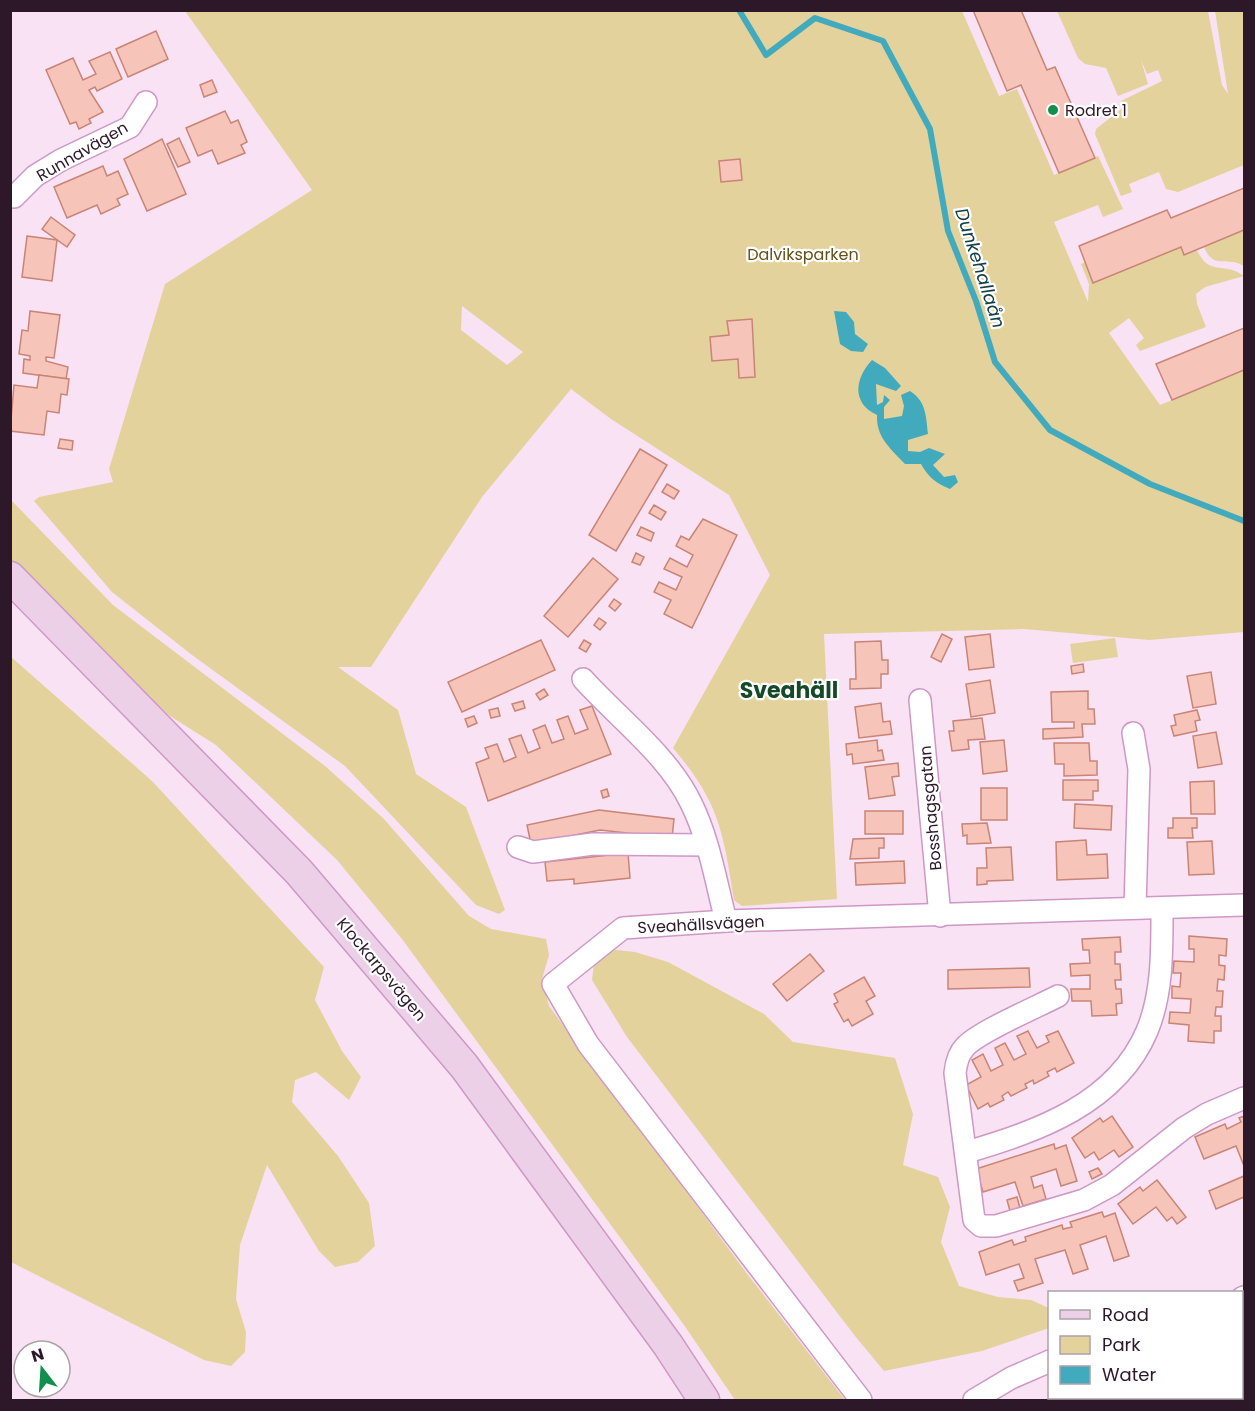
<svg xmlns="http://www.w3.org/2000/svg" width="1255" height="1411" font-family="Poppins,sans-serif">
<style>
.green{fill:#e3d29c;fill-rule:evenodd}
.water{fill:#42aabd}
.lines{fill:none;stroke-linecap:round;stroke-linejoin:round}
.stream{stroke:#42aabd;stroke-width:6}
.building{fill:#f6c4b9;stroke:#c98476;stroke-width:1.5}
.street-casing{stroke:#ce98c5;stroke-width:24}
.secondary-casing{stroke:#ce98c5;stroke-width:33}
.street{stroke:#fff;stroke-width:21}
.secondary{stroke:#ebd0e7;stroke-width:30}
.poi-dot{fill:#118f4c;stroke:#fff;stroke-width:2}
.labels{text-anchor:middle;stroke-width:4.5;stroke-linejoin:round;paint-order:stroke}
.poi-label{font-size:16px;fill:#2d182a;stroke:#fff;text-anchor:start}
.street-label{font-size:16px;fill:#2d182a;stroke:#fff}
.park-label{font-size:16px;fill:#625119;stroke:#fff}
.water-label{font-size:18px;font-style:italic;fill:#114049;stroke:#fff}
.district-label{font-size:22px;font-weight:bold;fill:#154a29;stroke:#fff}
</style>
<rect width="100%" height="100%" fill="#f9e2f4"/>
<!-- green -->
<g class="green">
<path d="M185 11H962L999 96 1017 89 1054 175 1098 156 1123 209 1103 217 1098 205 1054 222 1088 302 1089 284 1081 264 1085 262 1094 283 1181 247 1184 255 1197 250C1209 277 1224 261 1244 276L1205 287 1196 294 1197 304 1206 327 1140 351 1136 345 1144 338 1129 318 1109 333 1160 405 1244 370V632L1149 640 1024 629 824 634 837 899 742 906 734 900C723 831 719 802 673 748L770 575 729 495 611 419 571 389 482 497 371 667H338L398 710 416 774 466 807 505 910 499 914 476 905 345 766 192 655 112 592 34 501 39 497 113 482 109 469 165 284 312 190ZM462 306 523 352 507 365 461 330Z"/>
<polygon points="1057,11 1208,11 1222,85 1228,94 1215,11 1244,11 1244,165 1178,192 1166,189 1159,172 1129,184 1132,192 1121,196 1095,134 1096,129 1124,107 1121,101 1162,81 1158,70 1147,74 1141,60 1148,84 1118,96 1106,68 1085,64 1078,58"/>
<path d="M1244 230V266C1226 255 1214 271 1204 247Z"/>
<polygon points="11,500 113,605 325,766 383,818 469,916 491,929 546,939 549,955 542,979 549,1006 748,1275 845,1400 735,1400 684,1325 402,939 337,860 216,745 170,716 11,567"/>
<polygon points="1115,638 1118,657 1073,663 1070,644"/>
<polygon points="10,656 152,781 324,967 315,1000 342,1051 361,1077 349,1100 316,1072 295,1080 292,1102 338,1156 369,1203 375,1246 358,1262 335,1267 319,1251 267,1165 240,1245 236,1299 246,1332 245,1352 231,1366 204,1360 11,1262"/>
<polygon points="607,949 635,952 668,962 764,1014 793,1042 895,1058 913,1114 903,1165 938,1177 950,1207 941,1242 959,1286 998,1297 1031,1300 1049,1308 1049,1328 982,1351 884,1371 855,1336 627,1037 592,980 594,964"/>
</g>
<!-- water -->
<g class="water">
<polygon points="834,311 846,312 854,322 855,334 868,344 863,352 851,351 840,344"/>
<path d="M872 360 885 368 901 386 896 391 876 384 877 405 883 402 884 395 890 400 884 407V419L902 416 904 406 901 395 910 391C926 401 926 416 928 434L908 440V451L920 452 929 448 945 454 933 465 944 477 955 475 958 482 950 489C936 483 928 477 921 464H905C890 448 876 437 877 415 851 403 855 378 872 360Z"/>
</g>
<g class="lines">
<!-- stream -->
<polyline class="stream" points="739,10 766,55 815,18 883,41 930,129 948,231 976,301 995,362 1050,430 1150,484 1244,521"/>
</g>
<!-- building -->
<g class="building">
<polygon points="973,10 1021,10 1047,70 1055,67 1095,158 1059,173 1021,85 1007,91"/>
<polygon points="156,31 168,59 128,77 116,49"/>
<polygon points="110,52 122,79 97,91 95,87 89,90 103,112 89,119 91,123 79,129 76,122 70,124 46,70 73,58 83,80 96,74 89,61"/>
<polygon points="212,80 217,92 204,97 200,85"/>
<polygon points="225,111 231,123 238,120 247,142 241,145 245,153 218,164 212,150 198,156 186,128"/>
<polygon points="179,138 190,162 178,167 167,144"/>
<polygon points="162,139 186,194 147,211 124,159"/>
<polygon points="740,159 742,180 721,182 719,161"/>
<polygon points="103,166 107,176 118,171 128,194 117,199 120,205 101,214 97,205 67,218 54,187"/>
<polygon points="1244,188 1244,230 1184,255 1181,247 1093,283 1079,246 1167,210 1171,218"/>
<polygon points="51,217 75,235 67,247 42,229"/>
<polygon points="27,236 57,240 52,281 22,277"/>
<polygon points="30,311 60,315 54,358 46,357 46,361 68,367 66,379 23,373 24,359 30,360 30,356 19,354 22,330 28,331"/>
<polygon points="752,319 755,377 739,378 738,359 712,361 710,337 729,335 727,321"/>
<polygon points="1244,328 1244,370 1172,400 1156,364"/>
<polygon points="39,375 69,379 67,395 61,394 59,413 47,411 44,435 10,431 14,385 37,388"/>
<polygon points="60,439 73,441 72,450 58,448"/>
<polygon points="640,449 667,465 616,551 589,535"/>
<polygon points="667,484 679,491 674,499 662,492"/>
<polygon points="654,505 666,512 661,520 649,513"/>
<polygon points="703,519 737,535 692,628 664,614 671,600 654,592 659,582 676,590 682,577 664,569 670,558 687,567 693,555 676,546 681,536 689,540"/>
<polygon points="641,527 654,533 651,541 637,535"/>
<polygon points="636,553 644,557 640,565 632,562"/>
<polygon points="593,558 618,579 568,637 544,616"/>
<polygon points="614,599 621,604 615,611 609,606"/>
<polygon points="599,618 606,623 600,630 594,625"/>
<polygon points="942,634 952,639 941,662 931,657"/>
<polygon points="990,634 994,667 969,670 965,637"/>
<polygon points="541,640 555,670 462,712 448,682"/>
<polygon points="584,640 591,644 586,652 579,648"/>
<polygon points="881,641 882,660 888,660 888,674 881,674 881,688 850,689 850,679 856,679 855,642"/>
<polygon points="1083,664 1084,672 1072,674 1071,666"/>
<polygon points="1211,672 1216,704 1193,708 1187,676"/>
<polygon points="990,680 995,713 971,717 966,684"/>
<polygon points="544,689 548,695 540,700 536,694"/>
<polygon points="1088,691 1088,709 1094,709 1095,724 1082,724 1083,737 1043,739 1043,729 1074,728 1074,722 1052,722 1051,692"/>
<polygon points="523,701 525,708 515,711 512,704"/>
<polygon points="881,703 883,722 890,721 892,734 859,738 855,707"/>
<polygon points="592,706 611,754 488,801 476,763 489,758 485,748 497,744 504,762 516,757 509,739 521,735 528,753 540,748 533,730 545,725 552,743 564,739 557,720 568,716 575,734 588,729 580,710"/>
<polygon points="498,708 500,716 491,718 489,710"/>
<polygon points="1197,710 1200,720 1195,721 1197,731 1174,736 1171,726 1176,725 1174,715"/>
<polygon points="474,716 477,723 468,727 465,719"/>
<polygon points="982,718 985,739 968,740 969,749 952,751 949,731 954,731 953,721"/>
<polygon points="1216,732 1222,764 1198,768 1193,736"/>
<polygon points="877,740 878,751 882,750 884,760 853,764 852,754 847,755 846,744"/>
<polygon points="1004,740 1007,771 983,774 980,742"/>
<polygon points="1054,743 1089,743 1090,761 1097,761 1097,775 1064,776 1064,764 1055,764"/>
<polygon points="898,763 899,776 892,777 895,795 869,799 865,767"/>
<polygon points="1063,780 1098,780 1098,791 1093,791 1093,800 1063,800"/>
<polygon points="1214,781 1215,814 1191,814 1190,782"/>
<rect x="981" y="788" width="26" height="32"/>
<polygon points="607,789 609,796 603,798 601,791"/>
<polygon points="1075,804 1112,806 1111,830 1074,828"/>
<polygon points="599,810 674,819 672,838 600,830 531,844 527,825"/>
<rect x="865" y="811" width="38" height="23"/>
<polygon points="1173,818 1197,818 1197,828 1192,828 1193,838 1168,838 1168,828 1173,828"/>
<polygon points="987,823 991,843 967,844 967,835 963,836 962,824"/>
<polygon points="884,838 884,848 879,848 879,858 850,859 853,839"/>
<polygon points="1086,840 1087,855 1107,854 1108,878 1057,880 1056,842"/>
<polygon points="1212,841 1214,874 1189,875 1187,842"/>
<polygon points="1011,847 1013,880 987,881 987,884 977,885 977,868 987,868 986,848"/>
<polygon points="628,853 630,878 574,884 574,879 547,881 545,862"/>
<polygon points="904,861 905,883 856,885 855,863"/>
<polygon points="1189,936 1227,939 1226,956 1219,955 1219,965 1225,966 1224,980 1218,979 1217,991 1223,991 1222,1007 1216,1007 1215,1016 1221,1016 1221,1031 1214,1031 1214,1043 1188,1041 1189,1025 1169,1023 1170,1012 1190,1013 1191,999 1172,998 1172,986 1180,987 1181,973 1173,973 1174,961 1194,962 1194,949 1189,949"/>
<polygon points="1120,937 1121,952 1115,952 1115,964 1120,964 1121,980 1115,980 1116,989 1121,989 1122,1003 1116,1004 1117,1015 1092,1016 1091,1001 1072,1001 1071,989 1090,989 1090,975 1071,976 1070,964 1090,963 1089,950 1083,950 1082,939"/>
<polygon points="810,954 824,971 787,1001 773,984"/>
<polygon points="1029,968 1030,987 948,989 948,970"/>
<polygon points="864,977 875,996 866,1001 873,1014 852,1026 848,1019 844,1022 834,1004 838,1002 834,994"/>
<polygon points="1028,1031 1037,1048 1049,1042 1046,1036 1058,1031 1074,1063 1057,1072 1055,1068 1047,1072 1049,1076 1034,1084 1033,1080 1025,1084 1027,1088 1011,1096 1008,1092 1002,1096 1004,1100 990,1107 988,1103 978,1109 966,1085 981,1077 972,1060 983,1054 991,1071 1003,1065 995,1048 1005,1043 1014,1060 1026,1054 1017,1036"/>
<polygon points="1112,1116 1133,1147 1119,1157 1114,1150 1099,1160 1094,1152 1085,1158 1072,1138 1100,1118 1103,1122"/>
<polygon points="1244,1116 1244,1166 1236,1146 1204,1159 1195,1137 1225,1124 1227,1129 1241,1122 1239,1118"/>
<polygon points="1054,1144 1055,1149 1066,1145 1077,1181 1061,1186 1056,1169 1031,1177 1034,1188 1042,1185 1046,1199 1023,1206 1015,1182 983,1192 976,1169"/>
<polygon points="1098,1168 1102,1174 1092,1179 1089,1172"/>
<polygon points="1244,1176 1244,1197 1216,1209 1209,1191"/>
<polygon points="1157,1180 1186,1217 1177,1224 1172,1217 1167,1221 1156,1207 1133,1224 1118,1204 1140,1187 1143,1191"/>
<polygon points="1017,1197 1020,1208 1010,1211 1007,1200"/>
<polygon points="1102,1212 1104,1217 1115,1213 1129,1256 1114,1261 1106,1236 1080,1245 1088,1269 1073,1274 1065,1250 1035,1259 1043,1283 1018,1291 1014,1281 1024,1278 1019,1264 986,1275 979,1252 1012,1240 1014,1245 1026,1241 1025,1237 1062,1225 1063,1229 1072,1227 1070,1222"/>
<polygon points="1211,1398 1220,1398 1221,1400 1204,1400"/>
<polygon points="1223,1398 1239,1398 1240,1400 1225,1400"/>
</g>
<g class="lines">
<!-- street casing -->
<g class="street-casing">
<g id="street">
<polyline points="14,197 35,176 61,160 130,127 146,102"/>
<path d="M583 679C618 718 668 755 691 803 709 839 716 882 726 921"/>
<polyline points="920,700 940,916"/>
<polyline points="1133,733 1139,769 1135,908"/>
<polyline points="518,847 533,852 593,844 706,845"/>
<path d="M1058 996C1037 1007 978 1032 965 1047 958 1054 956 1064 955 1073L974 1220 981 1226H996L1084 1200 1112 1185 1184 1128 1207 1114 1244 1098"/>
<path d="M967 1152C1038 1131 1116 1104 1147 1031 1163 993 1162 948 1162 908"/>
<polyline points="1242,1298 1244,1297"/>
<polyline points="861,1400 588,1044 553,984 623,928 726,921 1244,905"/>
<polyline points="974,1400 1011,1378 1050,1361"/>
</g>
</g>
<!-- secondary casing -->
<g class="secondary-casing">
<polyline id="secondary" points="10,577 299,872 464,1066 668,1345 704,1400"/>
</g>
<!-- street -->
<use href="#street" class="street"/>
<!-- secondary -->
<use href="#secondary" class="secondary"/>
</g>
<!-- markers -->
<circle class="poi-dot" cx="1053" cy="110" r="6"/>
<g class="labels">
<!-- poi labels -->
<g class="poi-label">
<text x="1065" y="116">Rodret 1</text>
</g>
<!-- street labels -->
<g class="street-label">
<text transform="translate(82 151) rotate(-30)" y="6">Runnavägen</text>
<text transform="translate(930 808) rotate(-95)" y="6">Bosshagsgatan</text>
<text transform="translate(701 924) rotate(-3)" y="6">Sveahällsvägen</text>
<text transform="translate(382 969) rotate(50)" y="6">Klockarpsvägen</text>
</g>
<!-- park labels -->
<g class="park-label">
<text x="803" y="260">Dalviksparken</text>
</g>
<!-- water labels -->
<g class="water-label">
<text transform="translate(980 268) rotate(72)" y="6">Dunkehallaån</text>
</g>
<!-- district labels -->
<g class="district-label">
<text x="789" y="698">Sveahäll</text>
</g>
</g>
<!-- border -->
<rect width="1255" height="1411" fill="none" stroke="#2d182a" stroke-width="24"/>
<!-- legend -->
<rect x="1048" y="1291" width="195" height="108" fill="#ffffff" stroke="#aba3aa" stroke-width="1.5"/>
<rect x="1060" y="1310" width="30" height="9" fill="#ebd0e7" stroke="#aba3aa" stroke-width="1.5"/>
<text x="1102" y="1321" font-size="18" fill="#2d182a">Road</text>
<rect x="1060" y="1336" width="30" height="18" fill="#e3d29c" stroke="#aba3aa" stroke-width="1.5"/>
<text x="1102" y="1351" font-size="18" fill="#2d182a">Park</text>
<rect x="1060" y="1366" width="30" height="18" fill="#42aabd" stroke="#aba3aa" stroke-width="1.5"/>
<text x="1102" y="1381" font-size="18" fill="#2d182a">Water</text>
<!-- north arrow -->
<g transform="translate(42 1369) rotate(343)"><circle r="28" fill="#ffffff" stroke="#aba3aa" stroke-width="1.5"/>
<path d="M0-4.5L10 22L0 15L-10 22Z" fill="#118f4c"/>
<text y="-9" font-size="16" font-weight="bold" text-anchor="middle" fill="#2d182a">N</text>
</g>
</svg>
